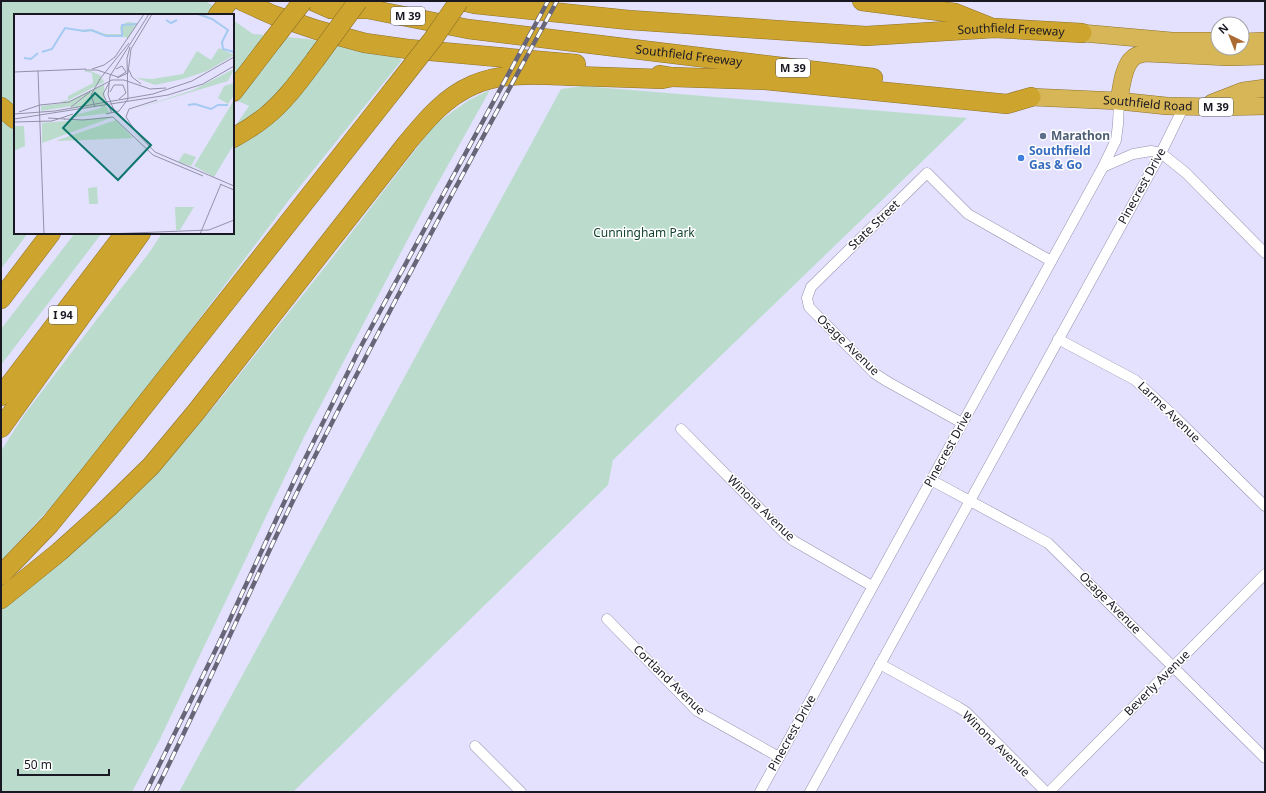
<svg xmlns="http://www.w3.org/2000/svg" width="1266" height="793" font-family="'Noto Sans',sans-serif">
<style>
.green{fill:#bbdccc}
.lines{fill:none;stroke-linecap:round;stroke-linejoin:round}
.minor-casing{stroke:#9592ae;stroke-width:11}
.trunk-casing{stroke:#8e732a;stroke-width:18}
.motorway-casing{stroke:#8e732a;stroke-width:20}
.minor{stroke:#fff;stroke-width:10}
.trunk{stroke:#d7b657;stroke-width:17}
.motorway{stroke:#cda42d;stroke-width:19}
.rail-casing{stroke:#676577;stroke-width:4.5}
.rail{stroke:#fff;stroke-width:3;stroke-dasharray:9;stroke-linecap:butt}
.motorway-bridge-casing{stroke:#8e732a;stroke-width:20;stroke-linecap:butt}
.motorway-bridge{stroke:#cda42d;stroke-width:19}
.service-dot{fill:#5c6f8a;stroke:#fff;stroke-width:1.5}
.shop-dot{fill:#3f7fe0;stroke:#fff;stroke-width:1.5}
.labels{text-anchor:middle;stroke-width:3;stroke-linejoin:round;paint-order:stroke}
.shield{fill:#fff;stroke:#5f5d65;stroke-width:1}
.shield-label{font-size:11px;font-weight:bold;fill:#1a1823}
.street-label{font-size:12px;fill:#1a1823;stroke:#fff}
.service-label{font-size:12px;font-weight:bold;fill:#4e5e75;stroke:#fff;text-anchor:start}
.shop-label{font-size:12px;font-weight:bold;fill:#366cbe;stroke:#fff;text-anchor:start}
.park-label{font-size:12px;fill:#13412f;stroke:#fff}
.inset-river{fill:none;stroke:#a5caf2;stroke-width:2}
.inset-road{fill:none;stroke:#9391a7;stroke-width:1}
.view{fill:#0f766e;fill-opacity:0.15;stroke:#0f766e;stroke-width:2}
.inset-edge{fill:none;stroke:#1a1823;stroke-width:2}
</style>
<rect width="100%" height="100%" fill="#e4e1ff"/>
<!-- green -->
<g class="green">
<polygon points="1,1 206,1 226,15 15,15 15,233 28,233 1,269"/>
<polygon points="233,20 253,34 308,39 391,54 402,60 289,200 157,375 86,465 49,509 1,561 1,451 24,415 97,319 149,253 162,233 233,233 233,129 249,106 233,99"/>
<polygon points="583,86 967,118 613,460 608,485 293,792 179,792 561,89"/>
<polygon points="490,90 428,201 304,437 159,741 132,792 1,792 1,609 76,550 133,496 184,442 220,399 329,262 435,124 469,100"/>
<polygon points="75,233 102,233 1,365 1,329"/>
</g>
<g class="lines">
<!-- minor casing -->
<g class="minor-casing">
<g id="minor">
<polyline points="1103,167 1133,154 1151,151 1161,153 1186,173 1265,253"/>
<polyline points="1058,339 1135,380 1175,417 1265,506"/>
<polyline points="962,423 888,382 874,373 809,307 807,298 811,287 927,173 968,214 1051,261"/>
<polyline points="681,429 784,533 794,541 872,586"/>
<polyline points="931,480 1048,543 1265,758"/>
<polyline points="607,619 697,711 779,757"/>
<polyline points="880,664 958,707 966,712 1046,792"/>
<polyline points="475,746 521,792"/>
<polyline points="760,792 1103,167 1116,140 1118,124 1119,101"/>
<polyline points="810,792 1161,153 1184,106"/>
<polyline points="1049,792 1265,574"/>
</g>
</g>
<!-- trunk casing -->
<g class="trunk-casing">
<g id="trunk">
<polyline points="1082,33 1172,41 1218,41"/>
<polyline points="1242,42 1265,41"/>
<path id="s1" d="M1031 97 1119 101 1167 106 1221 107 1265 106"/>
<path d="M1119 101C1121 89 1123 66 1133 58 1136 55 1141 54 1145 53L1228 57 1265 56"/>
<polyline points="1212,103 1243,91 1265,88"/>
</g>
</g>
<!-- motorway casing -->
<g class="motorway-casing">
<g id="motorway">
<polyline points="242,1 273,15 317,30 365,43 408,49 576,64"/>
<polyline points="313,1 331,9 365,9"/>
<path id="s2" d="M349 1 368 9 468 29 873 78"/>
<path id="s3" d="M462 1 475 4 629 20 866 36 995 28 1082 33"/>
<polyline points="862,1 955,13 990,27"/>
<polyline points="218,15 229,1"/>
<polyline points="660,75 672,77 765,80 1007,104 1031,97"/>
<polyline points="233,92 272,41"/>
<polyline points="1,107 15,119"/>
<path d="M233 138C244 132 255 125 265 117 285 101 300 80 315 60"/>
<polyline points="1,299 51,233"/>
<polyline points="1,396 125,233"/>
<polyline points="1,428 141,233"/>
<polyline points="1,575 50,524 88,477 393,90"/>
<path d="M1 599 59 552 109 507 151 466 196 412 407 143C426 120 445 97 473 85 505 71 542 75 576 76 605 77 633 78 662 79L672 77"/>
</g>
</g>
<!-- minor -->
<use href="#minor" class="minor"/>
<!-- trunk -->
<use href="#trunk" class="trunk"/>
<!-- motorway -->
<use href="#motorway" class="motorway"/>
<!-- rail casing -->
<g class="rail-casing">
<g id="rail">
<polyline points="146,792 219,643 295,479 359,350 548,1"/>
<path d="M155 792C168 767 180 741 192 716 232 633 269 548 310 466 389 309 473 155 557 1"/>
</g>
</g>
<!-- rail -->
<use href="#rail" class="rail"/>
<!-- motorway-bridge casing -->
<g class="motorway-bridge-casing">
<g id="motorway-bridge">
<polyline points="272,41 303,1"/>
<polyline points="315,60 358,1"/>
<polyline points="393,90 433,39 459,1"/>
</g>
</g>
<!-- motorway-bridge -->
<use href="#motorway-bridge" class="motorway-bridge"/>
</g>
<!-- markers -->
<circle class="service-dot" cx="1043" cy="136" r="4"/>
<circle class="shop-dot" cx="1021" cy="158" r="4"/>
<g class="labels">
<!-- shield labels -->
<g class="shield">
<rect x="391" y="7" width="34" height="18" rx="3"/>
<rect x="776" y="59" width="34" height="18" rx="3"/>
<rect x="1199" y="98" width="34" height="18" rx="3"/>
<rect x="49" y="306" width="28" height="18" rx="3"/>
</g>
<g class="shield-label">
<text x="408" y="20">M 39</text>
<text x="793" y="72">M 39</text>
<text x="1216" y="111">M 39</text>
<text x="63" y="319">I 94</text>
</g>
<!-- street labels -->
<g class="street-label">
<text dy="4" stroke="none"><textPath href="#s3" startOffset="551">Southfield Freeway</textPath></text>
<text dy="4" stroke="none"><textPath href="#s2" startOffset="345">Southfield Freeway</textPath></text>
<text dy="4" stroke="none"><textPath href="#s1" startOffset="117">Southfield Road</textPath></text>
<text transform="translate(1142 186) rotate(-61)" y="4">Pinecrest Drive</text>
<text transform="translate(874 225) rotate(-44)" y="4">State Street</text>
<text transform="translate(848 345) rotate(44)" y="4">Osage Avenue</text>
<text transform="translate(1169 412) rotate(44)" y="4">Larme Avenue</text>
<text transform="translate(948 449) rotate(-61)" y="4">Pinecrest Drive</text>
<text transform="translate(761 508) rotate(44)" y="4">Winona Avenue</text>
<text transform="translate(1110 603) rotate(45)" y="4">Osage Avenue</text>
<text transform="translate(669 680) rotate(44)" y="4">Cortland Avenue</text>
<text transform="translate(1157 683) rotate(-45)" y="4">Beverly Avenue</text>
<text transform="translate(792 733) rotate(-61)" y="4">Pinecrest Drive</text>
<text transform="translate(996 744) rotate(44)" y="4">Winona Avenue</text>
</g>
<!-- service labels -->
<g class="service-label">
<text x="1051" y="140">Marathon</text>
</g>
<!-- shop labels -->
<g class="shop-label">
<text x="1029" y="155">Southfield<tspan x="1029" dy="14">Gas &amp; Go</tspan></text>
</g>
<!-- park labels -->
<g class="park-label">
<text x="644" y="237">Cunningham Park</text>
</g>
</g>
<!-- overview -->
<g transform="translate(14 14)">
<rect width="220" height="220" fill="#e4e1ff"/>
<path d="M113 8 123 9 114 24 102 21 91 22 80 17 68 18 65 16 78 15 91 20H107L106 13ZM205 34 220 41 193 57 169 65 141 71 122 64 138 65 169 60 183 37 197 46ZM220 55 214 67 121 95 179 76ZM69 57H76L86 61 90 68 51 88 46 87 54 86V82L79 69 78 59ZM220 69V81L214 90 204 84 210 72ZM90 70 91 91 96 99 51 104 87 94V92L56 94 75 81 58 92 27 97V92L51 89ZM220 86V130L200 163 180 152ZM99 103 77 111 28 129V109ZM102 106 119 124 44 127V126ZM0 112H10L11 132 0 137ZM170 139 182 143 177 152 164 148ZM83 173 84 190H75L74 174ZM161 193H180L166 216H162Z" fill="#bbdccc"/>
<path class="inset-river" d="M184 0 198 5 214 16 208 28 209 35 220 38M152 6 157 9 163 6M28 38 38 35 51 14 70 17 77 16 92 22H108V11L123 10M10 44 17 45 24 39M174 91 181 90 197 95 204 91H214"/>
<path class="inset-road" d="M135 0 96 62 94 81 99 94 141 138 220 172M78 55 90 51 101 43 130 0M71 56H83L104 63 112 58 108 52 102 55M115 56 118 63 127 70M24 57 30 220M0 58 72 55M103 64 114 59 117 35 138 0M85 66 115 29M95 69 89 80 98 99M96 78 100 71H109L112 79 105 85M57 93 76 78M81 93 77 81 86 65M5 98 26 91 55 88 98 66H110L136 75 152 74M0 100 41 97 139 80 178 67 220 43M92 100 105 97 114 85 113 44 116 33M34 104 51 105M0 105 154 81 189 70 220 52M50 105 69 106 99 103 139 141 189 162M0 108 38 107 59 100M120 115 112 103 115 95 143 86M206 170 220 176M92 220 195 216 220 206M186 220 207 170"/>
<path class="view" d="M81 79 137 131 104 166 49 114Z"/>
<rect width="220" height="220" class="inset-edge"/>
</g>
<!-- border -->
<rect width="1266" height="793" fill="none" stroke="#1a1823" stroke-width="4"/>
<!-- north arrow -->
<g transform="translate(1230 36) rotate(317)"><circle r="19" fill="#ffffff" stroke="#a3a3a7"/>
<path d="M0-3L7 15L0 10L-7 15Z" fill="#ab6b33"/>
<text y="-6" font-size="11" font-weight="bold" text-anchor="middle" fill="#1a1823">N</text>
</g>
<!-- scale -->
<path d="M18 769v6h91v-6" fill="none" stroke="#1a1823" stroke-width="2"/>
<text x="24" y="769" font-size="12" fill="#1a1823" stroke="#ffffff" stroke-width="3" paint-order="stroke">50 m</text>
</svg>
